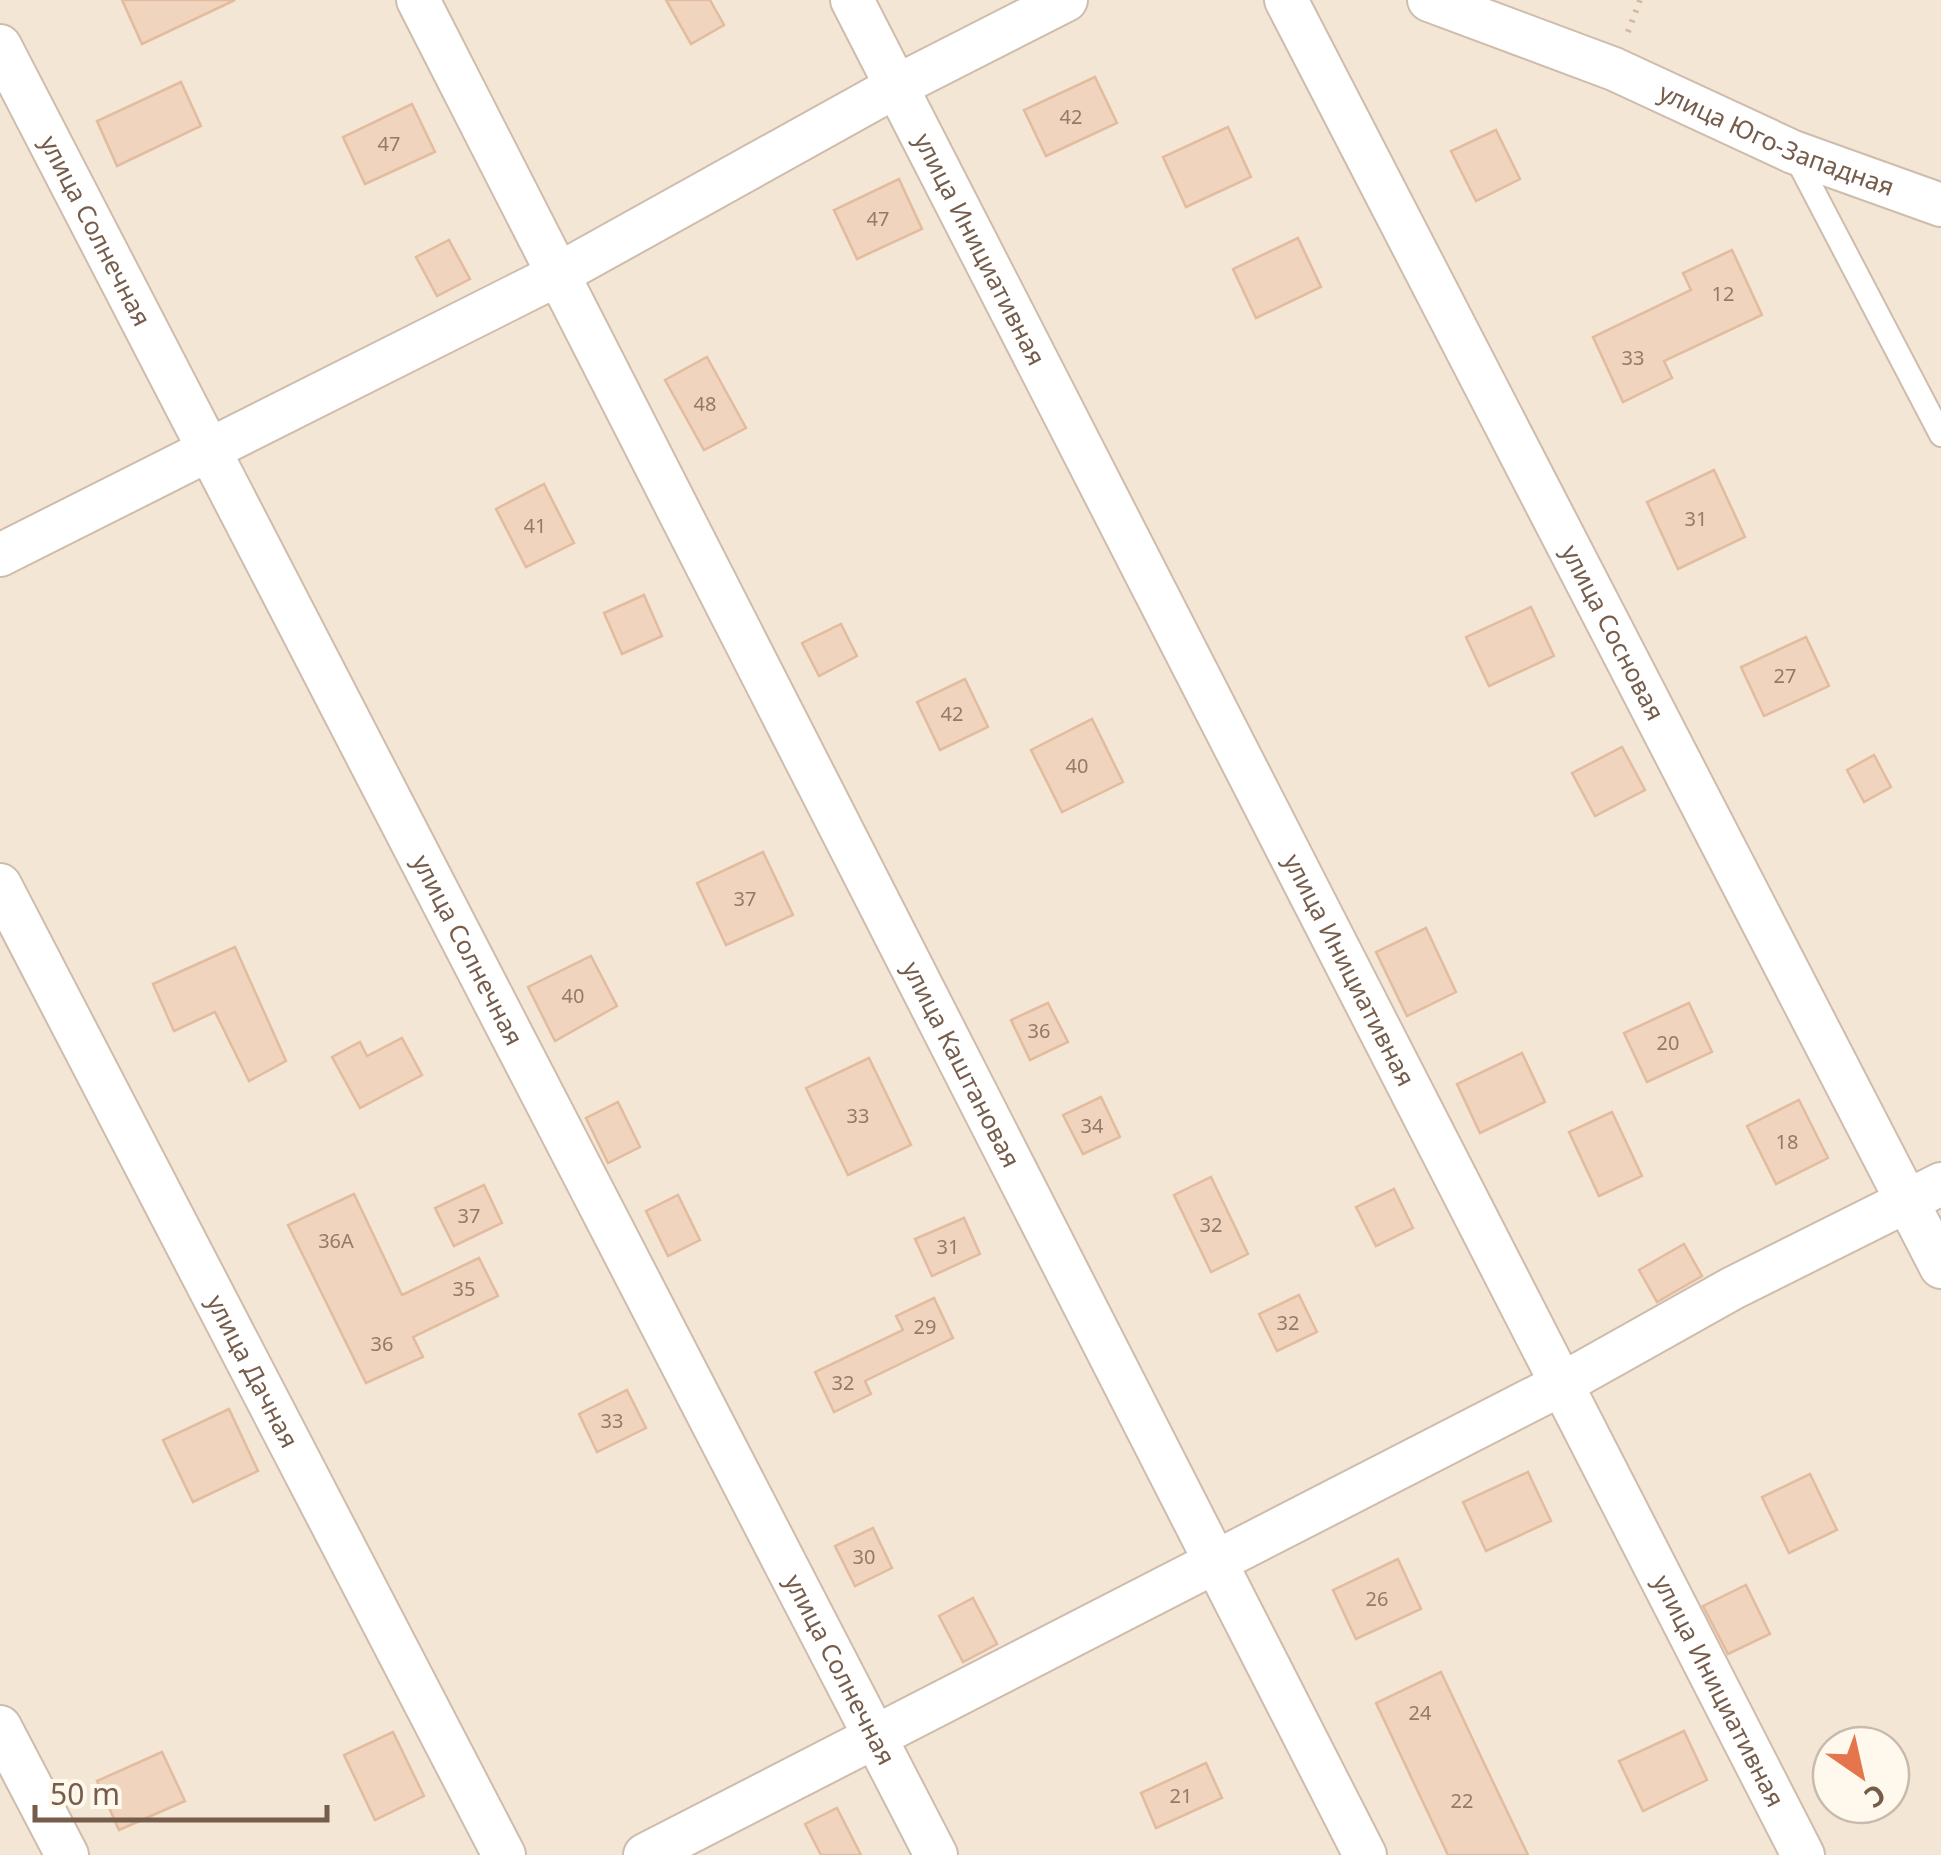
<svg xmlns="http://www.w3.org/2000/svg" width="1941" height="1855" font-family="'Noto Sans',sans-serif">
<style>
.residential{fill:#f4e6d4;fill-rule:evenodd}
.building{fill:#f1d4be;stroke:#e3bb9f;stroke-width:2.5}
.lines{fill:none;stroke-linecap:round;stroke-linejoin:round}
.lane-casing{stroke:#cebcac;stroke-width:26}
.street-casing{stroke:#cebcac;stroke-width:46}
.path{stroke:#d6b8a1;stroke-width:6;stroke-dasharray:2.5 8;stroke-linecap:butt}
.lane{stroke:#fff;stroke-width:22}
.street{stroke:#fff;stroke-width:42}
.labels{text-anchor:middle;stroke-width:9;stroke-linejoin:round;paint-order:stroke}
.number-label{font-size:20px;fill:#947a68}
.street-label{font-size:25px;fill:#755c4b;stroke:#fff8ec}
</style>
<rect width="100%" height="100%" fill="#fcf4e6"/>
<!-- residential -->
<path class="residential" d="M0 0H1941V1855H0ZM1831 1745H1891V1805H1831Z"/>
<!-- building -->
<g class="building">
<polygon points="122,0 235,0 142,44"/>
<polygon points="666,0 710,0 724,25 691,44"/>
<polygon points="1095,77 1117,123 1046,156 1024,110"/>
<polygon points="181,82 201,126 117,166 97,121"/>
<polygon points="412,104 435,152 365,184 343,137"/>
<polygon points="1228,127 1251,177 1186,207 1163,157"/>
<polygon points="1496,130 1520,179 1476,201 1451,151"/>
<polygon points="899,179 922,229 857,259 834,210"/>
<polygon points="1298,238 1321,287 1256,318 1233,269"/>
<polygon points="449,240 470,279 437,296 416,257"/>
<polygon points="1732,250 1762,315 1664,361 1672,378 1623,402 1593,337 1691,290 1683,273"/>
<polygon points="707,357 746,428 704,450 665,380"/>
<polygon points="1714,470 1745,537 1678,569 1647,502"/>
<polygon points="544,484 574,543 526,567 496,509"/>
<polygon points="644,595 662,636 622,654 604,613"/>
<polygon points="1531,607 1554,656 1489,686 1466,637"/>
<polygon points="841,624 857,656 819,676 802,643"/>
<polygon points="1806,637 1829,686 1764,716 1741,667"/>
<polygon points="965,679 988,727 940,750 917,702"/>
<polygon points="1092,719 1123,782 1062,812 1031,750"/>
<polygon points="1622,747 1645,790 1595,816 1572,773"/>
<polygon points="1874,755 1891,787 1864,802 1847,770"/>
<polygon points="763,852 793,915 726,945 697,883"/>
<polygon points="1426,928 1456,992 1407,1016 1376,952"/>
<polygon points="235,947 286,1061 249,1081 215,1012 174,1031 153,984"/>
<polygon points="591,956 617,1006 555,1041 528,987"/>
<polygon points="1048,1003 1068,1042 1030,1060 1011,1020"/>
<polygon points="1689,1003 1712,1052 1647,1082 1624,1033"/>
<polygon points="402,1038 422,1075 360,1108 332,1057 360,1042 367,1056"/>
<polygon points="1522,1053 1545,1102 1480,1133 1457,1084"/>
<polygon points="869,1058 911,1145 848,1175 806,1088"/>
<polygon points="1101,1097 1120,1137 1083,1154 1063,1115"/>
<polygon points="1799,1100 1828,1158 1776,1184 1747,1126"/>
<polygon points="618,1102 640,1147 608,1163 586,1118"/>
<polygon points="1612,1112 1642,1176 1599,1196 1569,1132"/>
<polygon points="1211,1177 1248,1254 1211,1272 1174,1195"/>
<polygon points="484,1185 502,1223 454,1246 435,1208"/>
<polygon points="1394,1189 1413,1228 1376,1246 1356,1207"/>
<polygon points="354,1194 402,1295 479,1258 498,1296 413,1337 423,1357 366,1383 288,1225"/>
<polygon points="678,1195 700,1240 668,1256 646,1211"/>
<polygon points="964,1218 980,1254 932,1276 915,1239"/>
<polygon points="1684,1244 1702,1276 1657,1302 1639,1270"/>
<polygon points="1299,1295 1317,1332 1277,1351 1259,1314"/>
<polygon points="934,1298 953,1338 865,1381 871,1394 834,1412 815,1372 903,1330 896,1316"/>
<polygon points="627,1390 646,1428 597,1452 579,1414"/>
<polygon points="229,1409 258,1471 193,1502 163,1440"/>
<polygon points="1528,1472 1551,1521 1486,1551 1463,1502"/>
<polygon points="1810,1474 1837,1530 1789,1553 1762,1497"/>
<polygon points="873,1528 892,1568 855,1586 835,1546"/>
<polygon points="1398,1559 1421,1609 1356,1639 1333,1590"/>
<polygon points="1746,1585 1770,1634 1728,1654 1703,1606"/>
<polygon points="973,1598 997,1644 963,1662 939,1616"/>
<polygon points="1441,1672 1483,1761 1528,1855 1448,1855 1376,1703"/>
<polygon points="1684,1731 1707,1780 1643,1811 1619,1761"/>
<polygon points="393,1732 424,1796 375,1820 344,1755"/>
<polygon points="162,1752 185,1801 119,1830 97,1781"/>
<polygon points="1206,1763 1222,1798 1156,1828 1141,1793"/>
<polygon points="837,1808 861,1855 821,1855 805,1824"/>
</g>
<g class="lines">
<!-- lane casing -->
<g class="lane-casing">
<polyline id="lane" points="1794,154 1941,435"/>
</g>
<!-- street casing -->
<g class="street-casing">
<g id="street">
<path id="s1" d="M418 0 1365 1855"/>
<path id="s2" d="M852 0 1803 1855"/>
<path id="s3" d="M1286 0 1941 1267"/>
<path id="s4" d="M1429 0 1614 69 1793 152 1941 205"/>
<path id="s5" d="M0 46 936 1855"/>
<polyline points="0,555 555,276 897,86 1066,0"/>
<path id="s6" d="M0 885 504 1855"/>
<polyline points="0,1727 67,1855"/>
<polyline points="645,1855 1560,1385 1733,1288 1941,1184"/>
</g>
</g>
<!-- path -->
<polyline class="path" points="1628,32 1640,0"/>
<!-- lane -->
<use href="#lane" class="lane"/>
<!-- street -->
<use href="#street" class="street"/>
</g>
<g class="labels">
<!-- number labels -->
<g class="number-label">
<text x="1071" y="124">42</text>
<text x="389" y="151">47</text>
<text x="878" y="226">47</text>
<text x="1723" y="301">12</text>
<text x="1633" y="365">33</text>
<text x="705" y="411">48</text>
<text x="1696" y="526">31</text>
<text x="535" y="533">41</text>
<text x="1785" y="683">27</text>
<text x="952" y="721">42</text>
<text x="1077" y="773">40</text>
<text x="745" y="906">37</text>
<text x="573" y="1003">40</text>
<text x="1039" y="1038">36</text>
<text x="1668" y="1050">20</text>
<text x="858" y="1123">33</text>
<text x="1092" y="1133">34</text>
<text x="1787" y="1149">18</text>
<text x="469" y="1223">37</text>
<text x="1211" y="1232">32</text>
<text x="336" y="1248">36А</text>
<text x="948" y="1254">31</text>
<text x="464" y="1296">35</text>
<text x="1288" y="1330">32</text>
<text x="925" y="1334">29</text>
<text x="382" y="1351">36</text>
<text x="843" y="1390">32</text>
<text x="612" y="1428">33</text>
<text x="864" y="1564">30</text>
<text x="1377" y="1606">26</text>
<text x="1420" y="1720">24</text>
<text x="1181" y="1803">21</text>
<text x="1462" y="1808">22</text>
</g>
<!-- street labels -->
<g class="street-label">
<text dy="9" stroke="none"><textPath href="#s4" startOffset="375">улица Юго-Западная</textPath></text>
<text dy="9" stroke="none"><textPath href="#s5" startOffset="208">улица Солнечная</textPath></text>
<text dy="9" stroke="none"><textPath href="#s2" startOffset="280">улица Инициативная</textPath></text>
<text dy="9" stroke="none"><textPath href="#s3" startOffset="712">улица Сосновая</textPath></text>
<text dy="9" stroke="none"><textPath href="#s5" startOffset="1018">улица Солнечная</textPath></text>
<text dy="9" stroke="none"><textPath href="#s2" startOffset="1090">улица Инициативная</textPath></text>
<text dy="9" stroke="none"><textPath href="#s1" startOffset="1195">улица Каштановая</textPath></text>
<text dy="9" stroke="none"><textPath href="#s6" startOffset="548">улица Дачная</textPath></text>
<text dy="9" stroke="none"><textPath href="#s5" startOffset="1828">улица Солнечная</textPath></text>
<text dy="9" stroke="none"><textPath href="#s2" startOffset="1900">улица Инициативная</textPath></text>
</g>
</g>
<!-- north arrow -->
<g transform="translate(1861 1775) rotate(146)"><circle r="48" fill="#fff8ec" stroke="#c8baac" stroke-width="2.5"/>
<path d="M0-8L18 38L0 25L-18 38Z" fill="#e4754d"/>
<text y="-15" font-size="28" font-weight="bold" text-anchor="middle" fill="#755c4b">С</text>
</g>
<!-- scale -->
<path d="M35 1805v15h292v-15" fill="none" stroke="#755c4b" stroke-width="5"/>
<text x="50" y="1805" font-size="30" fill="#755c4b" stroke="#fff8ec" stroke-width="8" paint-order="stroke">50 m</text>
</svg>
